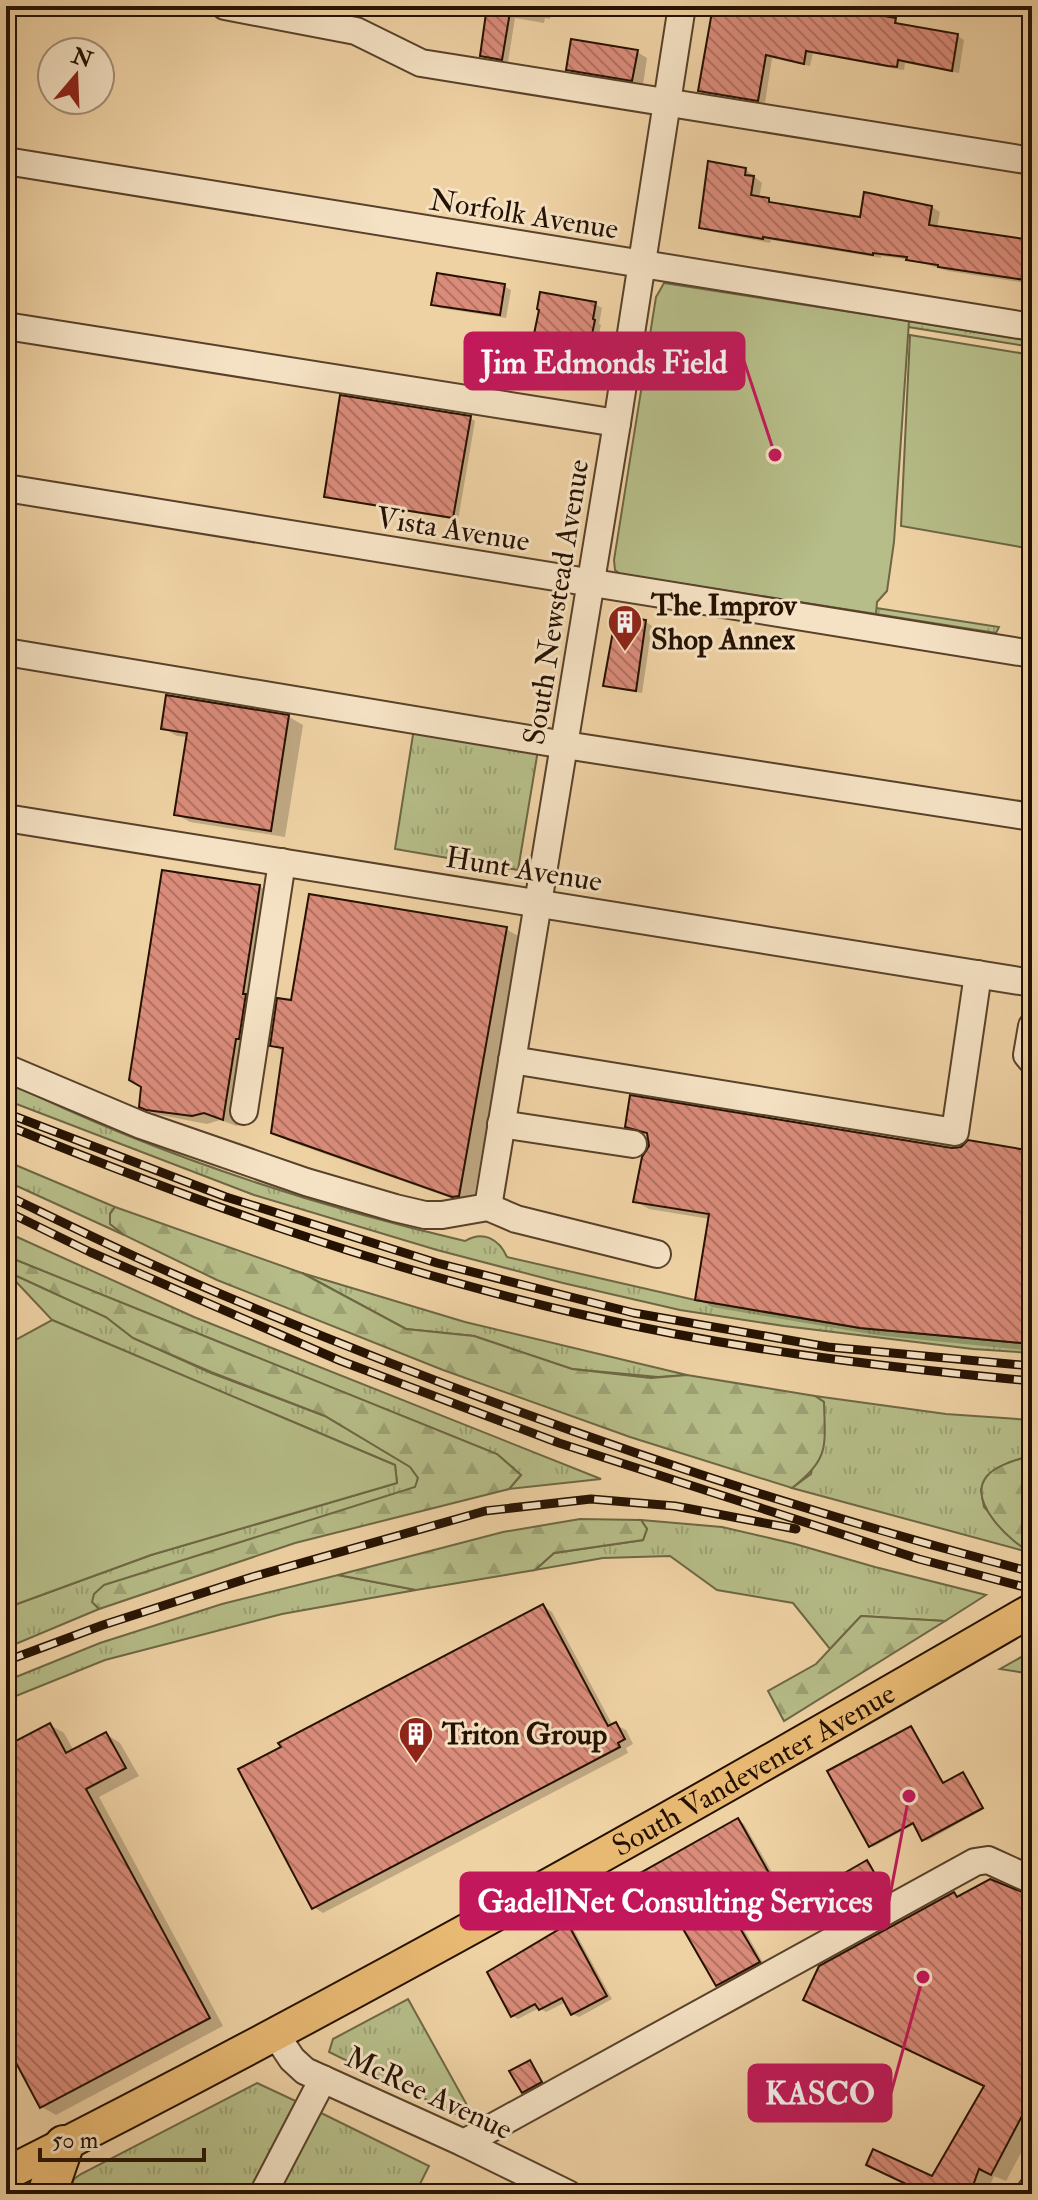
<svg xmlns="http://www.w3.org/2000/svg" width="1038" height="2200" font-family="'IM FELL Double Pica',serif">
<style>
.grass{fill:url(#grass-tufts);stroke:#6e6744;stroke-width:2}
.forest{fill:url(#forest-firs);stroke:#6e6744;stroke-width:2}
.green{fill:#b6bd88;stroke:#6e6744;stroke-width:2}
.shadow{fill:#0003}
.building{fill:url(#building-back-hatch);stroke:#251101;stroke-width:2}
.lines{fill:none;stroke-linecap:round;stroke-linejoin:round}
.minor-casing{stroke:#58412a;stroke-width:30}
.major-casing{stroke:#251101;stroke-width:36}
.highway-casing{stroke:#251101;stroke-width:42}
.minor{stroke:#f5e2c4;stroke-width:26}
.major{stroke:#e8b972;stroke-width:32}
.highway{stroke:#e8b972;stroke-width:38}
.rail-casing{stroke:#251101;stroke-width:9}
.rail{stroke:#f5e2c4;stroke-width:6;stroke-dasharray:18;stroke-linecap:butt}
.labels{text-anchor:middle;stroke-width:6;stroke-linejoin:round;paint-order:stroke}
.street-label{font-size:30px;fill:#251101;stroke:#f5e2c4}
.poi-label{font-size:30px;font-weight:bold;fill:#251101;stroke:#f5e2c4;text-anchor:start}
.leader{fill:none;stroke:#c2185b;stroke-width:3}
.callout-dot{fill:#c2185b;stroke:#f5e2c4;stroke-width:3}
.callout{fill:#c2185b;stroke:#c2185b;stroke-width:3}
.callout-label{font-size:32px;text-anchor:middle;font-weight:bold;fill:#fff}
</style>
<defs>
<pattern id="grass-tufts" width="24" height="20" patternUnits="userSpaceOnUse" patternTransform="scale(2)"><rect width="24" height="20" fill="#b6bd88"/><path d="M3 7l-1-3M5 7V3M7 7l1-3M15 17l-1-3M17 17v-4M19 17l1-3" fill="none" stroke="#9ca174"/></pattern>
<pattern id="forest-firs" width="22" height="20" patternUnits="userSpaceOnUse" patternTransform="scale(2)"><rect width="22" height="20" fill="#b6bd88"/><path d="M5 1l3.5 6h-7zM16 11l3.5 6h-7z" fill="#9ca174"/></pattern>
<pattern id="building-back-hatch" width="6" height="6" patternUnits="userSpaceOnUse" patternTransform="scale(2)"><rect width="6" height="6" fill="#da8c7b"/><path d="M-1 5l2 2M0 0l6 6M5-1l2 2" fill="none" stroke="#b17162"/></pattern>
</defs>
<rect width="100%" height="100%" fill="#efd2a4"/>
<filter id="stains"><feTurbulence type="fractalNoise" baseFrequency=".0025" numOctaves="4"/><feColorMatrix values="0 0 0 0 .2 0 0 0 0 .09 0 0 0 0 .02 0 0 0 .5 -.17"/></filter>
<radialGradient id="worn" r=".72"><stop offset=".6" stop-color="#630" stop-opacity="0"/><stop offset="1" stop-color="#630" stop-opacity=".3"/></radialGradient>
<!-- grass -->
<g class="grass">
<polygon points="673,283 1032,341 1032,347 673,289"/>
<polygon points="624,569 999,627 996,633 622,574"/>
<polygon points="415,722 539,744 518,870 395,849"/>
<path d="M6 1081C152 1153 307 1204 465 1241 483 1230 499 1239 507 1257L695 1300 860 1328 1032 1344V1353L973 1349 784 1326 680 1310 563 1283 437 1250 254 1195 6 1100Z"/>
<polygon points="6,1161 115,1207 110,1214 110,1223 124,1235 6,1181"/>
<polygon points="6,1232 194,1317 601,1479 509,1489 521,1475 497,1454 6,1256"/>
<polygon points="6,1271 106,1317 133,1338 211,1373 325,1416 411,1467 418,1478 416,1487 93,1602 99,1609 6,1648 6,1608 151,1555 397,1483 395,1465 52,1320"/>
<polygon points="302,1273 465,1322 687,1375 658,1377 572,1369 474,1336 406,1329"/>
<polygon points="815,1396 946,1414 1032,1420 1032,1455 1008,1463 981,1489 984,1507 1028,1552 792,1488 811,1474 824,1402"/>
<polygon points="641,1520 722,1527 795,1544 875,1567 986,1595 945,1621 861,1616 830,1649 793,1603 717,1590 670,1556 603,1558 535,1570 554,1553 643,1540 647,1529"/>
<polygon points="338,1575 416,1590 282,1614 105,1660 6,1700 6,1681 100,1643 222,1604"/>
<polygon points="1032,1651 1032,1674 1000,1669"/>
<polygon points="408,1999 478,2125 329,2052 333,2039"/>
<polygon points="257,2083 302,2104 253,2194 68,2194 74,2179 81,2174"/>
<polygon points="315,2110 429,2166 415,2194 272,2194"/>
</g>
<!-- forest -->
<g class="forest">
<path d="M115 1207 302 1273 406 1329 474 1336 572 1369 651 1378 687 1375 815 1396 824 1402C825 1446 830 1459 792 1488L630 1437 443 1370 217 1280 124 1235 110 1224V1214Z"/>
<polygon points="6,1256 497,1454 521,1475 509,1489 295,1543 99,1609 92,1602 94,1594 104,1585 415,1487 418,1478 410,1467 325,1416 211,1372 133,1338 106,1317 6,1271"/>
<path d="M1032 1455V1553C1011 1543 966 1501 987 1476 997 1464 1018 1460 1032 1455Z"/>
<polygon points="580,1519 641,1520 647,1529 643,1540 554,1553 535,1570 416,1590 338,1575 503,1532"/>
<polygon points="861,1616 945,1621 784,1721 768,1691 816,1664"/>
</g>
<!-- green -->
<g class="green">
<polygon points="664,283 909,321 894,542 887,591 877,602 876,614 620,574 615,570 614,560 656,297"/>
<polygon points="910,335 1032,355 1032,549 901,526"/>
<polygon points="52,1320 395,1465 397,1483 151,1555 6,1608 6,1345"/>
</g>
<!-- shadow -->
<g class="shadow">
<polygon points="480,6 552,6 550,19 545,18 544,23 515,18 508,62 482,55 488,13"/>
<polygon points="715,6 791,6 837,16 895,20 902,26 958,36 964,40 959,73 905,63 904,70 896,69 813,53 810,66 772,58 765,103 707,94 700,90"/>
<polygon points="637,52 647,58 643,85 578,75 568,69"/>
<polygon points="745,169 762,183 759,198 777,204 862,219 932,207 940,212 937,228 1032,242 1032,284 948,271 911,260 881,256 881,258 771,240 770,243 709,231 701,226"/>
<polygon points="504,286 511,290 506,318 440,308 433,304"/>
<polygon points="595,304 602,308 599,324 601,325 587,389 534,380 527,376"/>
<polygon points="470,418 475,421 458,520 331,499 326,496"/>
<polygon points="618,617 646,622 652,626 642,693 612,688 605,685"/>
<polygon points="289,717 303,725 285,837 190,822 176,814 188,737 177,736 163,728"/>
<polygon points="259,886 274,895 237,1126 220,1120 207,1124 155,1114 141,1106"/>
<polygon points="506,929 520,937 473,1203 468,1204 288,1141 273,1132 284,1052 272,1045 293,1002"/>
<polygon points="627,1126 952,1150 1032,1152 1032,1351 876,1335 712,1307 698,1299 710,1219 649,1209 635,1201 651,1146 650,1136"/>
<polygon points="543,1606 552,1612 613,1726 616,1725 626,1730 633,1744 626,1748 628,1753 323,1913 314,1907"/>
<polygon points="50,1725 64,1733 74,1751 106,1734 120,1743 139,1776 99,1797 223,2026 56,2115 42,2107 6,2040 6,1749"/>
<polygon points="911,1728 944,1785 963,1774 966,1776 984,1809 927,1841 915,1824 873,1847 871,1845"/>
<polygon points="738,1820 744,1824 779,1884 733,1910 765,1966 725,1988 718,1984 680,1919 670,1925 663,1921"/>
<polygon points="867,1862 888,1894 835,1923 833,1921"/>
<polygon points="954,1894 960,1897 1032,1896 1032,2132 1006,2181 994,2176 986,2194 928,2194 933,2179 986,2086"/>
<polygon points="568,1927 574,1930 612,1999 579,2017 573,2014 566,2002 546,2012 539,2008 518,2019 513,2016"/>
<polygon points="530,2062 544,2083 526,2093 523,2092"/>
</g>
<!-- building -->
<g class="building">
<polygon points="487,6 511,6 502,60 480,56"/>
<polygon points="713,6 799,6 836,13 836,8 896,18 895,23 958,34 952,71 898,60 897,67 888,66 806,51 804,64 766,55 758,101 698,91"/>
<polygon points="571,39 638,50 632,81 566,70"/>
<polygon points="708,161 746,168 745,175 754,176 751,195 769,198 769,202 860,217 864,192 932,206 929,225 1032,240 1032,281 938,267 938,265 906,260 907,257 873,253 873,255 763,237 763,239 699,228"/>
<polygon points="437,273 505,284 500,315 431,305"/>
<polygon points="540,292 596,302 593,319 595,320 581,387 525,377 539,310 537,309"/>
<polygon points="340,395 471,416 453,518 324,497"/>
<polygon points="616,615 646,620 636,691 603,686"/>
<polygon points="166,695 289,715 271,831 174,815 187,733 161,729"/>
<polygon points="162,870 260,885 243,994 246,994 239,1039 236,1039 223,1120 204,1113 192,1116 146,1110 139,1107 141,1087 129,1080"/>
<polygon points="309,894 507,927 459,1196 452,1197 271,1133 283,1048 270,1046 277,998 291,1000"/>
<polygon points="630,1095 952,1148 961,1147 968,1140 1032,1151 1032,1344 860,1328 695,1300 709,1214 633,1202 642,1157 649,1146 647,1133 625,1127"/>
<polygon points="543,1604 608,1726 616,1722 625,1739 618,1743 620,1747 312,1909 238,1769 281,1747 278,1743"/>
<polygon points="50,1723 66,1753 106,1732 126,1768 86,1789 210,2018 40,2108 6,2044 6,1746"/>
<polygon points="911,1726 943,1783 963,1772 983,1808 922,1841 913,1823 869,1847 827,1771"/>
<polygon points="738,1818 773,1880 727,1906 760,1962 716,1986 675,1915 662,1923 635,1876"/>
<polygon points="867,1860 886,1893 831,1923 813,1891"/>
<polygon points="990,1879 1032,1896 1032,2097 991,2175 979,2169 970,2194 922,2194 923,2192 866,2165 873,2149 932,2176 984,2086 803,2000 819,1966 954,1892 957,1897"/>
<polygon points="568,1924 607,1996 571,2015 562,1998 539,2010 535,2004 511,2017 487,1972"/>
<polygon points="530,2060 542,2082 522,2093 509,2071"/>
</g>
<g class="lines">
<!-- minor casing -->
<g class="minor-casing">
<g id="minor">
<polyline points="225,6 356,31 421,63 1032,161"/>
<polyline points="6,161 1032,327"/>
<polyline points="6,326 617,423"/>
<polyline points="6,488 1032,654"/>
<polyline points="6,652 565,745 1032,817"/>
<polyline points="6,818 1032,983"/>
<polyline points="1032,1026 1027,1055 1032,1061"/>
<polyline points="512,1060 955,1132 978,974"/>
<polyline points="6,1068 141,1125 306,1182 395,1208 425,1215 442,1215 488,1207 516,1219 657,1254"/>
<polyline points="244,1111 282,862"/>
<polyline points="501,1124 633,1144"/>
<polyline points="488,1207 617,423 682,6"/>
<polyline points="276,2035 292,2059 305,2071 464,2143 568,2194"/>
<polyline points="464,2143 975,1862 988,1860 1032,1880"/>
<polyline points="263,2194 323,2079"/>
<polyline points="1029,2194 1032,2189"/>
</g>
</g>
<!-- major casing -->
<g class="major-casing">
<g id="major">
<path id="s1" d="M6 2174C354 1998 694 1806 1032 1610"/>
</g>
</g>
<!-- highway casing -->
<g class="highway-casing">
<polyline id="highway" points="47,2194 64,2145"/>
</g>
<!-- minor -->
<use href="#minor" class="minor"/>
<!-- major -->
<use href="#major" class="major"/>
<!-- highway -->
<use href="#highway" class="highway"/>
<!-- rail casing -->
<g class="rail-casing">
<g id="rail">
<polyline points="6,1113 226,1197 437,1263 634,1313 828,1347 1032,1366"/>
<path d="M6 1125C195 1202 386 1270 584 1315 732 1349 882 1367 1032 1381"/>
<path d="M6 1195C62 1222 118 1250 176 1275 454 1395 739 1496 1032 1572"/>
<polyline points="6,1211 90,1252 341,1361 559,1443 919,1559 1032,1589"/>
<polyline points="6,1661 103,1625 252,1577 485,1511 591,1499 675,1506 796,1529"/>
</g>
</g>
<!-- rail -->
<use href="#rail" class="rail"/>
</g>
<!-- icons -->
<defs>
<g id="building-pin" transform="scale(1.8)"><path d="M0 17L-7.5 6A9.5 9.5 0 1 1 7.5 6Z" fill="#8f2418" stroke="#f5e2c4"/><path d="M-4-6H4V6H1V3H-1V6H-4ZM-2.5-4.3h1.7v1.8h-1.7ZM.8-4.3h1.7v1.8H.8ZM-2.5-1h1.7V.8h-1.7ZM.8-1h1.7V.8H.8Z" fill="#fff"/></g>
</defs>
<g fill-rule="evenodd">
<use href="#building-pin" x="625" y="622"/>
<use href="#building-pin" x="416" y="1734"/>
</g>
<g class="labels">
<!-- street labels -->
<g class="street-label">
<text transform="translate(524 214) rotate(9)" y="10">Norfolk Avenue</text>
<text transform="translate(453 529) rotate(9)" y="10">Vista Avenue</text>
<text transform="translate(556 602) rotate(-81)" y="10">South Newstead Avenue</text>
<text transform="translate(524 869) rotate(9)" y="10">Hunt Avenue</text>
<text dy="10" stroke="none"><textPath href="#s1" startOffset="850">South Vandeventer Avenue</textPath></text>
<text transform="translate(429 2093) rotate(25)" y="10">McRee Avenue</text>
</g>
<!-- poi labels -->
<g class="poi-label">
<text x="651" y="615">The Improv<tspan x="651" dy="34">Shop Annex</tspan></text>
<text x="442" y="1744">Triton Group</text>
</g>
</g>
<!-- callouts -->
<path class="leader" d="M775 455L744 361M909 1796L889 1901M923 1977L891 2093"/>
<g class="callout-dot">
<circle cx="775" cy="455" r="8"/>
<circle cx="909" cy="1796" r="8"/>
<circle cx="923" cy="1977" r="8"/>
</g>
<g class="callout">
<rect x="465" y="333" width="279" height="56" rx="8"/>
<rect x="461" y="1873" width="428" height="56" rx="8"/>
<rect x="749" y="2065" width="142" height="56" rx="8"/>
</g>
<g class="callout-label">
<text x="604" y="373">Jim Edmonds Field</text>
<text x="675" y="1912">GadellNet Consulting Services</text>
<text x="820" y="2104">KASCO</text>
</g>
<!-- margin -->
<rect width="1038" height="2200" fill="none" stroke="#efd2a4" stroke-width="32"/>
<rect x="8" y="8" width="1022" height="2184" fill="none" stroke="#251101" stroke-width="4"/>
<rect x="16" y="16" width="1006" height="2168" fill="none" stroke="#251101" stroke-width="2"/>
<!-- north arrow -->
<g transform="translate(76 76) rotate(19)"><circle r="38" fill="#f5e2c4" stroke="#a28e76" stroke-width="2"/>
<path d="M0-6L14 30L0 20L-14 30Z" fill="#8f2418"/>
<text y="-12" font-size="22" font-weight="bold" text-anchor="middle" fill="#251101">N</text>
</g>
<!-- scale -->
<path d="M40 2148v12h164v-12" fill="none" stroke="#251101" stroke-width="4"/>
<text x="52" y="2148" font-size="24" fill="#251101" stroke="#f5e2c4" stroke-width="6" paint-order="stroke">50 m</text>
<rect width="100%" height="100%" filter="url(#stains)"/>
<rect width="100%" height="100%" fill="url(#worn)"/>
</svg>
